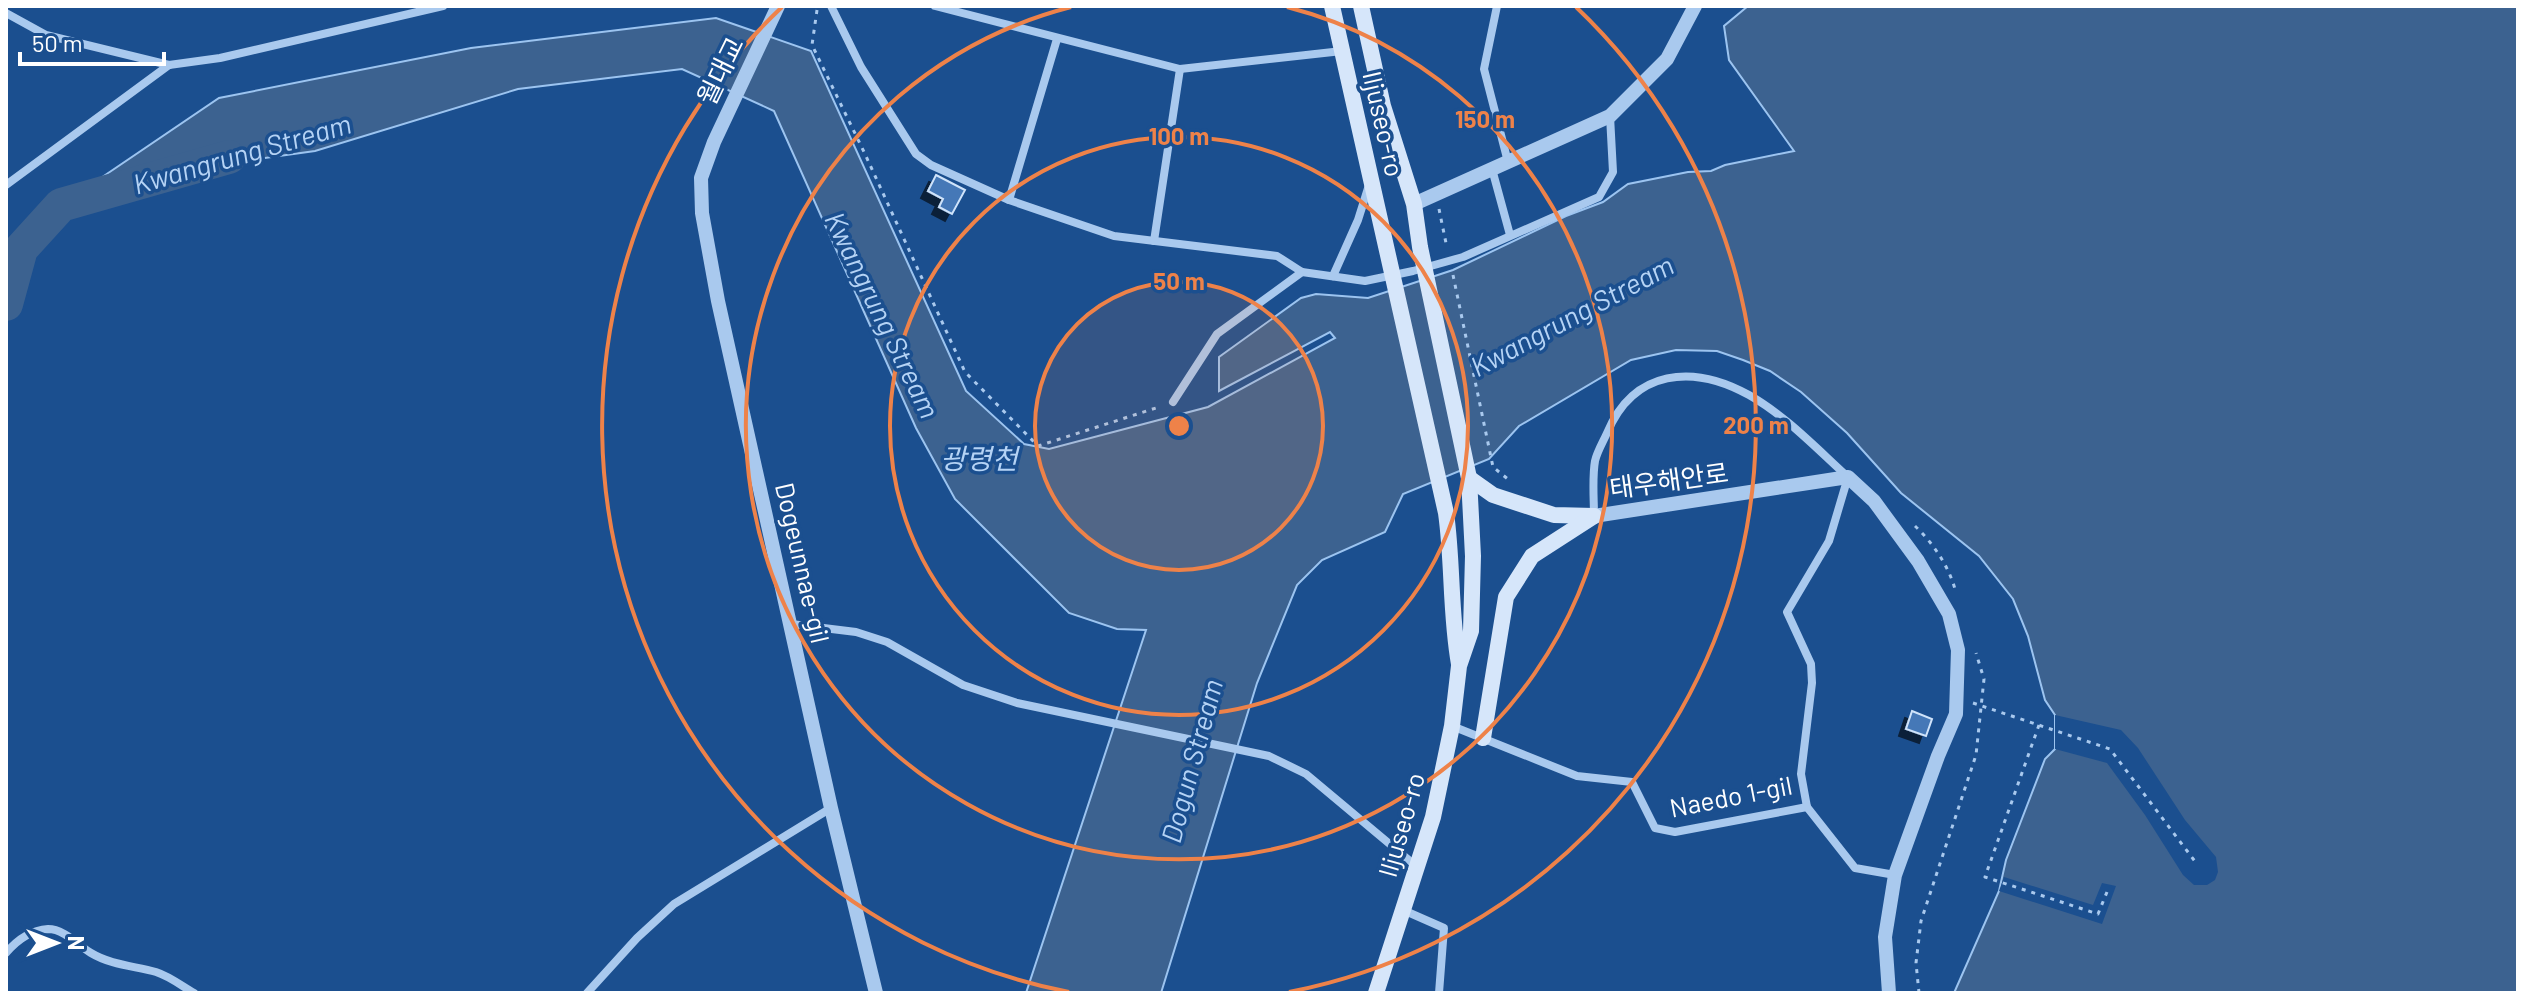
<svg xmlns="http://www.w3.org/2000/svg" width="2524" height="999" font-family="Barlow,'Noto Sans KR',sans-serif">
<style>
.water{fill:#3c6290;stroke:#9cc4f0;stroke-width:2}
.pier{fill:#1b4f8f}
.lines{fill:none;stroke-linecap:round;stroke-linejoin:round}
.river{stroke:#3c6290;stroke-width:34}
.building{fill:#4478b7;stroke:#cfe3fa;stroke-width:2;filter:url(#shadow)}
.path{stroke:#a9c9ee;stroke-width:3;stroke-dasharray:4 6;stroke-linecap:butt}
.minor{stroke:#a9c9ee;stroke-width:8}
.tertiary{stroke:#a9c9ee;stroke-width:14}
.secondary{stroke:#d6e6fa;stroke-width:16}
.ring{fill:none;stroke:#ee8249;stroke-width:4}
.labels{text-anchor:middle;stroke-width:7;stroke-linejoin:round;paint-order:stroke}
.street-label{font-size:26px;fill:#fff;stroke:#1b4f8f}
.water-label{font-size:28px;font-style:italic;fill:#b5d3f5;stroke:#1b4f8f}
.centre{fill:#ee8249;stroke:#1b4f8f;stroke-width:4}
.ring-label{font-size:24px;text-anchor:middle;font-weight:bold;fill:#ee8249;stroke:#1b4f8f;stroke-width:7;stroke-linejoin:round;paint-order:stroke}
</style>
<defs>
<filter id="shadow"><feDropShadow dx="-7" dy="7" stdDeviation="0" flood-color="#0009"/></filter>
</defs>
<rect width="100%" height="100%" fill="#1b4f8f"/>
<!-- water -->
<polygon class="water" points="1748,6 2518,6 2518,993 1954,993 1999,891 2006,860 2045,759 2055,749 2055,715 2045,700 2028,636 2013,599 1979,556 1901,493 1847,433 1801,392 1770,371 1743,360 1717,351 1676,350 1631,360 1519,426 1489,459 1403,494 1385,532 1322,560 1297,585 1257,683 1161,993 1026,993 1146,630 1117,629 1069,613 955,499 916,428 774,111 682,69 518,89 315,151 186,169 61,205 219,98 471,48 716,18 811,51 966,391 1024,444 1049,449 1208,407 1335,338 1330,332 1219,391 1219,357 1301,298 1316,294 1368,298 1453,270 1566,216 1603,202 1628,184 1688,172 1711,171 1725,165 1794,151 1729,60 1724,26"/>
<!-- pier -->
<g class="pier">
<polygon points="2055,715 2121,730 2138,748 2185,820 2216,857 2218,872 2215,880 2207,885 2194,885 2183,875 2145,815 2107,763 2055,749"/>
<polygon points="2004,877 2093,905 2102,883 2116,886 2102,924 1999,891"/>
</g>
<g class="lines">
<!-- river -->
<polyline class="river" points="6,304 21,249 61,205 229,157"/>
</g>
<!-- building -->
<g class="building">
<polygon points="936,175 965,190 952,214 939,207 943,199 928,191"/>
<polygon points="1912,711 1932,719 1926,736 1906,729"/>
</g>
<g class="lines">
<!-- path -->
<g class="path">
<polyline points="817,10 812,45 865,154 965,372 1038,446 1159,407"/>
<polyline points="1439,209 1447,248"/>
<polyline points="1453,275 1493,467 1509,480"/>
<path d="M1915 526C1933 543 1948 565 1955 589"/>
<polyline points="1973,703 2110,749 2197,864"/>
<polyline points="2039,725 1985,877 2098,914 2107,892"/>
<polyline points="1919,993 1916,963 1921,921 1976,755 1984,679 1976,653"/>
</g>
<!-- minor -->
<g class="minor">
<polyline points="831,6 861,67 916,154 931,165 1009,200 1114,236 1277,256 1302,272 1365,281 1413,271 1463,257 1599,197 1613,172 1610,116"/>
<polyline points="935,6 1180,69 1342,51"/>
<polyline points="1497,6 1484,69 1508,162"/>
<polyline points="6,13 46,35 169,65"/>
<polyline points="1492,169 1510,235"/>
<polyline points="6,185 169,65 220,58 443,6"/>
<polyline points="1009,200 1057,39"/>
<polyline points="1154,241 1180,69"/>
<polyline points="1333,276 1358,220 1369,185"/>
<polyline points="1173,402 1217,334 1302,272"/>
<path d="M1594 516C1594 499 1592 478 1595 461 1597 452 1603 442 1607 433 1634 369 1693 364 1749 395 1786 416 1816 448 1848 477L1829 541 1787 612 1811 664 1812 683 1801 774 1807 807 1855 868 1895 875"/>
<polyline points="791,624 856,632 887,642 963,685 1017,703 1269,756 1306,774 1416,866"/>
<polyline points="1452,726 1577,776 1632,782 1655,828 1675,832 1807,807"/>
<polyline points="1403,910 1444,928 1439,993"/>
<path d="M6 953C17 940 31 930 48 929 64 929 78 945 91 953 111 965 134 966 156 972 169 976 182 986 194 993"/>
<polyline points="587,993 637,938 674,904 831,808"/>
</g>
<!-- tertiary -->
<g class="tertiary">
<polyline points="778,6 714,142 701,178 702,213 718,301 831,808 876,993"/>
<polyline points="1414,204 1610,116 1667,59 1695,6"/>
<polyline points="1594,516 1848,477 1874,501 1918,561 1949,614 1958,650 1956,714 1938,756 1895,875 1885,937 1889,993"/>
</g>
<!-- secondary -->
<g class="secondary">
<path d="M1332 6 1446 513C1453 563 1450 614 1459 664"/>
<polyline points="1361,6 1383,106 1414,204 1420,247 1469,478 1473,556 1471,631 1459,666 1452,726 1433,817 1376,993"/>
<polyline points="1469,478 1493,495 1554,515 1594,516"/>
<polyline points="1483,738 1506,597 1532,556 1594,516"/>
</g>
</g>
<!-- distance rings -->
<circle cx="1179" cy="426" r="144" fill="#ee8249" fill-opacity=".12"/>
<g class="ring">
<circle cx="1179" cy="426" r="144"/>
<circle cx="1179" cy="426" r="289"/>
<path d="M1287 7A433 433 0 1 1 1071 7"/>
<path d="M1069 992A577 577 0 0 1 782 7M1576 7A577 577 0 0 1 1289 992"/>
</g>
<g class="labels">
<!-- street labels -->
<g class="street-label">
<text transform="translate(721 71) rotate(-64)" y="9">월대교</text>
<text transform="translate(1383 124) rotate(77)" y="9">Iljuseo-ro</text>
<text transform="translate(1669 481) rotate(-8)" y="9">태우해안로</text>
<text transform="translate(802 563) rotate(77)" y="9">Dogeunnae-gil</text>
<text transform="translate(1731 797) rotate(-11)" y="9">Naedo 1-gil</text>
<text transform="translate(1402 825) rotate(-74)" y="9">Iljuseo-ro</text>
</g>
<!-- water labels -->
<g class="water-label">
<text transform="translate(242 154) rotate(-16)" y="10">Kwangrung Stream</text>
<text transform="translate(882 315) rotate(64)" y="10">Kwangrung Stream</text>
<text transform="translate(1572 316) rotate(-28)" y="10">Kwangrung Stream</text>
<text x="979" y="469">광령천</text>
<text transform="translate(1192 761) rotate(-75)" y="10">Dogun Stream</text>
</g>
</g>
<circle cx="1179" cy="426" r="12" class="centre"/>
<g class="ring-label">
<text x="1485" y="128">150 m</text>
<text x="1179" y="145">100 m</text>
<text x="1179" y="290">50 m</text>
<text x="1756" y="434">200 m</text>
</g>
<!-- border -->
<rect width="2524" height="999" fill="none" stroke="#ffffff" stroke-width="16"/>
<!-- north arrow -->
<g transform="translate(56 943) rotate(90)" stroke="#1b4f8f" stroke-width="6" paint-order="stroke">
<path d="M0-6L14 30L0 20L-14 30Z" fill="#ffffff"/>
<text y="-12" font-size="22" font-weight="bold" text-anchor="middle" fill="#ffffff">N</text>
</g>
<!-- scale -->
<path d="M20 52v12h144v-12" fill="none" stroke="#ffffff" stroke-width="4"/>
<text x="32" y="52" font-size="24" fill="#ffffff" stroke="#1b4f8f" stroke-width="6" paint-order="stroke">50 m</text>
</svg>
